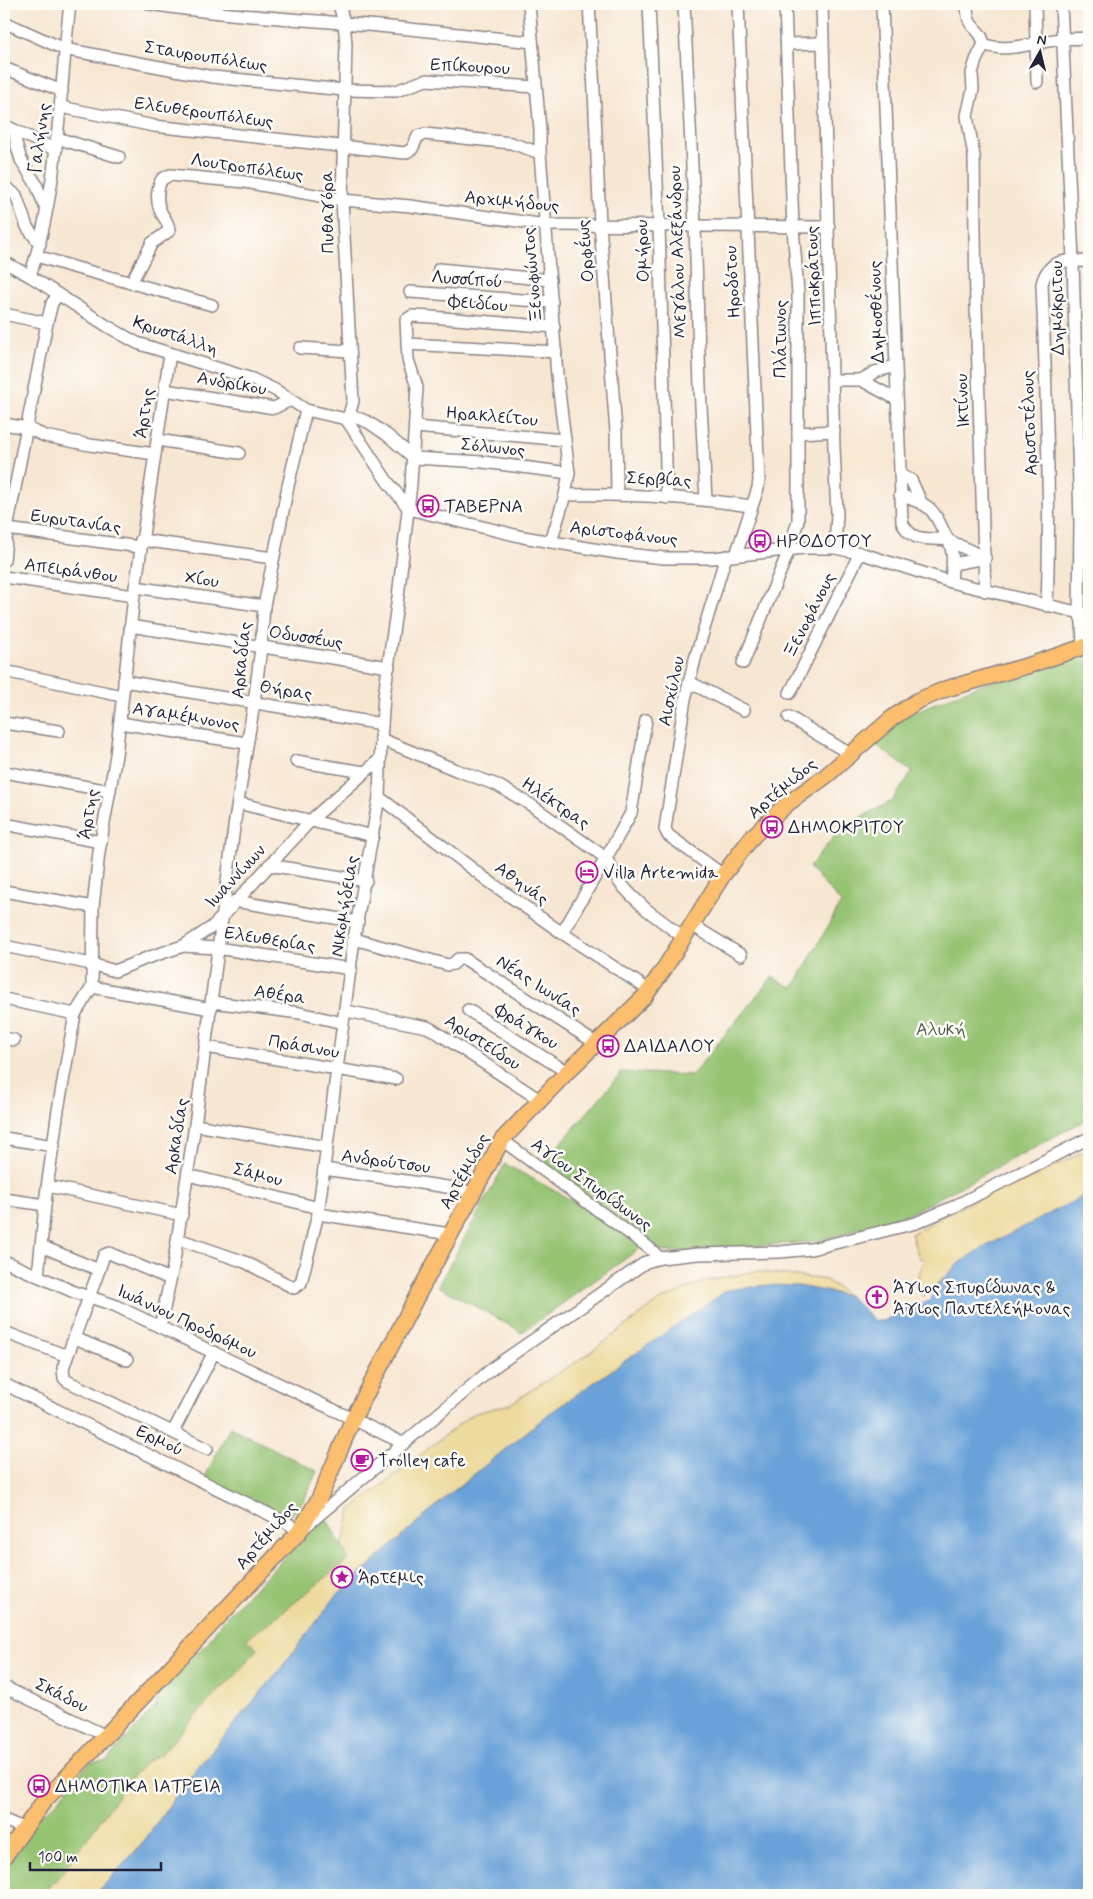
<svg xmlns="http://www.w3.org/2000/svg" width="1093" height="1899" font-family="Mynerve,sans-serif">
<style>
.green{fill:#95c372;stroke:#5c7256}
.sand{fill:#eeda9e;stroke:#887e6c}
.water{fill:#69a1d8;stroke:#46628a}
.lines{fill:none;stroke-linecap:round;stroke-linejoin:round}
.minor-casing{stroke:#8c8486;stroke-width:14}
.major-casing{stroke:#8c8486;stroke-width:18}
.minor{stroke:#fff;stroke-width:11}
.major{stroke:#fbbe6e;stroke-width:15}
.labels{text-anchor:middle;stroke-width:5;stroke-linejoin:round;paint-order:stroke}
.street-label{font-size:18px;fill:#22223b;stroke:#fdfcf7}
.poi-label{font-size:18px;fill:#22223b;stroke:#fdfcf7;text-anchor:start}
.park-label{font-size:18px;fill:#4a5a4e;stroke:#fdfcf7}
</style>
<rect width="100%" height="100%" fill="#fdfcf7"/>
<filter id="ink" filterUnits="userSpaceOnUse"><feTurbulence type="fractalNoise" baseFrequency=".02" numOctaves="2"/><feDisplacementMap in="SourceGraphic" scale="10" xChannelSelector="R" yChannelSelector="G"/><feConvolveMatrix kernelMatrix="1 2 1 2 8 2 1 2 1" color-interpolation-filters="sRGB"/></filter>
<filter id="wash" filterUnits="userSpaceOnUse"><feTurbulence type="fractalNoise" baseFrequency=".0096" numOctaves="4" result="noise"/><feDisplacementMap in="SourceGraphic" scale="20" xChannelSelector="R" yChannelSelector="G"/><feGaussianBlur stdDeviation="1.12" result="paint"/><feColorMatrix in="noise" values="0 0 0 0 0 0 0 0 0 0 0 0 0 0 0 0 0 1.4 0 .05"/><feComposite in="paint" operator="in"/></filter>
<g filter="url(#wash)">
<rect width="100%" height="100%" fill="#f7e6d1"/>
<!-- green -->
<g class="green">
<polygon points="1089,654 1089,1118 911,1213 822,1240 808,1242 673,1252 662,1251 543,1164 622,1072 692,1075 772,977 793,988 841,903 809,867 842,827 892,801 912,772 875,744 899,718 977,686"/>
<path d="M505 1164C552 1189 600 1214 642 1247L521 1333 515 1328 438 1286Z"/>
<polygon points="230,1427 317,1471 305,1498 288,1520 205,1477"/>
<polygon points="325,1516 349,1559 268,1624 246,1639 257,1649 237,1674 207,1703 161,1754 146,1762 130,1779 60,1876 40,1895 4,1895 4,1861 28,1825 55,1804 90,1762 106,1761 156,1706 156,1694 208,1642 222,1621"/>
</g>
<!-- sand -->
<g class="sand">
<polygon points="1089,1149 1089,1194 957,1265 923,1297 916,1282 924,1259 919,1258 911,1234 1004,1184 1038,1175"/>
<polygon points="756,1271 826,1280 849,1296 798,1286 550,1413 445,1498 337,1595 278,1672 187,1780 142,1844 95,1895 41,1895 60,1876 130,1779 146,1762 161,1754 207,1703 237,1674 257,1649 246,1639 268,1624 349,1559 342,1546 351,1510 472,1414 510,1404 587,1355 659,1301 702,1282"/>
</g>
<!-- water -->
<polygon class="water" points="1089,1193 1089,1895 95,1895 142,1844 187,1780 278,1672 337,1595 445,1498 550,1413 727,1290 767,1285 798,1286 849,1296 875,1321 884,1321 906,1307 930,1301 935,1287 957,1265 981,1249"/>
</g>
<g filter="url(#ink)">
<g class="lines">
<!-- minor casing -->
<g class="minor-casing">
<g id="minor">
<path d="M150 4C214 14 278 18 343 23 406 28 469 35 532 42"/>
<polyline points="339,4 344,23 346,44 342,200 353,401 349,415 346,419"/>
<polyline points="529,4 540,130 540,153 557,375 569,473 565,495 551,542"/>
<polyline points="589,4 594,91 600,224 616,432 617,494"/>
<polyline points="649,4 659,226 667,498"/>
<polyline points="684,4 695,226 700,387 706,500"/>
<polyline points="822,4 834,448 837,514 835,548"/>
<path d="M882 4 902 522C912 544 928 537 948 540 955 553 952 567 951 582"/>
<path d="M967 4C967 10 967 18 971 24 977 31 982 34 984 44 1005 54 1039 41 1062 39 1071 38 1080 39 1089 38"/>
<polyline points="1035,4 1037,82"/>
<polyline points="1061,4 1073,260 1080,523 1079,612 1082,622 1083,647"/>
<polyline points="4,22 64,49 213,77 344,90 396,91 426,80 536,87"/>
<polyline points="787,44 823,43"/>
<polyline points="984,44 976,60 972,73 973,89 967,116 974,156 976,305 985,591"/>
<polyline points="4,68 62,91"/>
<polyline points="61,107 154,126 405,153 412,149 418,136 425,134 511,143 540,153"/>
<polyline points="4,125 56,150"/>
<polyline points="15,131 16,143 21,160 36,184 46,209"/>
<polyline points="57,138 119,157"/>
<polyline points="4,186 16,195 27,227 40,244"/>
<polyline points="37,256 73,267 212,305"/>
<polyline points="4,262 30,276 107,326 137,343 252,379 277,391 306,410 346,419"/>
<polyline points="439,269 550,280"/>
<path d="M30 276C59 188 59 95 70 4"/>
<path d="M131 283 152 243 169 231C169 221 163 218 160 210 156 200 157 187 162 179L170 175 245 182 342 200 410 206 546 225 829 227"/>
<polyline points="410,292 552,302"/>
<polyline points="4,314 47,323"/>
<polyline points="407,344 556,352"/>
<polyline points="300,348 350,351"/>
<polyline points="833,380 861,380 896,399"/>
<polyline points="861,380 875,372 895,366"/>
<polyline points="165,390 274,408 291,400"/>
<polyline points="349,415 368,422 387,435 414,458 483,462 569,473"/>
<polyline points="346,419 387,481 409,509 523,537 617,553 664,558 713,558 804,548 835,548 860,553 951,582 1089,615"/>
<polyline points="4,424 27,428 45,436 90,445 155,454"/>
<polyline points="415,427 565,440"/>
<polyline points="798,433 834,431"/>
<polyline points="158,440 239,453"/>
<polyline points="900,475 911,480 921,502"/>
<path d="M565 495C627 494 689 497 751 506"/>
<path d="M900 495C936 507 932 509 948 540L985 558"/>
<polyline points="7,529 140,547"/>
<polyline points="141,540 273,558"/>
<polyline points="736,555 758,488 759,480 738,4"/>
<polyline points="4,560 7,529 47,323 52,303 58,295"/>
<polyline points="953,564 985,558"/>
<polyline points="4,577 134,596"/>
<polyline points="135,587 264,606"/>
<path d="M1047 606C1051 498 1046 391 1042 284 1048 259 1067 259 1089 262"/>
<polyline points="130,626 389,667"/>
<polyline points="743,663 789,550 798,521 798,293 793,227 785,4"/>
<polyline points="4,671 122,696"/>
<polyline points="124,681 382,724"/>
<polyline points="689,682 744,710"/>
<polyline points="790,693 860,553"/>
<polyline points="789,717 850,754"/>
<polyline points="4,723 59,731"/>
<polyline points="120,723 246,743"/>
<polyline points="381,739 456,770 497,785 531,805 606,858 620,883 631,895 647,910 683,937"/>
<polyline points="296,761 364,772"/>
<polyline points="4,772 110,791"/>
<polyline points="379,797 487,880 562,933 649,990"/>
<polyline points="238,803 373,836"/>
<polyline points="4,824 101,842"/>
<polyline points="269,865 366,881"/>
<polyline points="723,875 668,835 665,829 685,699 695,659 726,556"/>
<polyline points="4,891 93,907"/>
<polyline points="235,901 358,922"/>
<polyline points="692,925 741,955"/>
<polyline points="562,933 606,858 631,813 646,720"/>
<polyline points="354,939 448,965 453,964 458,959 465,959 597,1044"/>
<polyline points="4,946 91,964 115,971 147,958 183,946 212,927 223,916 311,820 380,759"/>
<polyline points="183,946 217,948 351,969"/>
<polyline points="92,987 211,1009"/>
<polyline points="4,999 75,1014"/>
<polyline points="212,1002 300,1013 343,1023"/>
<polyline points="468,1010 567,1072"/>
<polyline points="346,1011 427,1027 433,1030 540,1100"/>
<polyline points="4,1038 14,1040"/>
<polyline points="206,1047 396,1079"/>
<polyline points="195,1125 327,1147"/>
<polyline points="4,1138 54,1146"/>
<polyline points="502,1140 648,1247 660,1258"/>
<polyline points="324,1169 454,1188 473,1193"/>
<polyline points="188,1175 319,1208"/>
<polyline points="48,1186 182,1215"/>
<polyline points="4,1199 45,1205"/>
<polyline points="318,1214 450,1234"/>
<polyline points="178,1239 245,1262 294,1288 301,1283 318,1214 354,939 379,797 381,739 384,696 398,597 411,484 417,387 408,360 406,320 412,316 431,317 554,327"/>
<polyline points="41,1246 99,1270 104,1255 109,1253 170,1279"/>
<polyline points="4,1261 74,1292 114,1305 403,1443"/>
<polyline points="99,1270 63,1368 64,1378 67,1381 207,1449"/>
<polyline points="38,1276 46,1195 58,1110 75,1014 92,987 93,907 99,852 116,755 134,596 170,353"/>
<polyline points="160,1327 173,1267 195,1125 235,820 254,703 261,648 264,606 288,486 306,410"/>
<polyline points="4,1332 67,1356"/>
<polyline points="75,1338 127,1360"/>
<polyline points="4,1384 289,1524 299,1532 494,1367 646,1262 660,1258 698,1254 780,1252 811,1249 916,1223 953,1207 1089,1138"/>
<polyline points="173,1432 214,1352"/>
<polyline points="4,1687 104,1735"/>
<polyline points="4,1820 23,1828"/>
</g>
</g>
<!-- major casing -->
<g class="major-casing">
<polyline id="major" points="4,1857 44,1801 299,1532 319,1499 353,1419 418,1294 502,1140 567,1072 645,996 664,969 723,875 753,836 787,804 826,776 891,719 917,701 946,689 1030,665 1089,645"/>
</g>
<!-- minor -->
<use href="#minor" class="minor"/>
<!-- major -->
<use href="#major" class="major"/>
</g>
</g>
<!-- icons -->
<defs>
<g id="bus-ring" transform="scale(1.125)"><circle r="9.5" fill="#fdfcf7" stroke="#b5179e" stroke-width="1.5"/><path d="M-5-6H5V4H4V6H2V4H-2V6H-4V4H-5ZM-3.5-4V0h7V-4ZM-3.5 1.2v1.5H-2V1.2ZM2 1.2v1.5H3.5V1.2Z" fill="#b5179e"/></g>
<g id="hotel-ring" transform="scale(1.125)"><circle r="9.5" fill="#fdfcf7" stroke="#b5179e" stroke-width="1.5"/><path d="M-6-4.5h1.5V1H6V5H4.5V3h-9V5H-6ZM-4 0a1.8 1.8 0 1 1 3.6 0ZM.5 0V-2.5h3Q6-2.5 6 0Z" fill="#b5179e"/></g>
<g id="church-ring" transform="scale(1.125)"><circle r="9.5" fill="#fdfcf7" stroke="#b5179e" stroke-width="1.5"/><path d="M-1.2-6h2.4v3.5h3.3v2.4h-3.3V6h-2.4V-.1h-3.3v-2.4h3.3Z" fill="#b5179e"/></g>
<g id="cafe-ring" transform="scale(1.125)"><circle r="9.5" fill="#fdfcf7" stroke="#b5179e" stroke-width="1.5"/><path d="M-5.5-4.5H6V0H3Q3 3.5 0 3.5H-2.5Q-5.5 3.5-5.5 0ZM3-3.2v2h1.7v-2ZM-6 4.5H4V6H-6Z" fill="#b5179e"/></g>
<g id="sight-ring" transform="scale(1.125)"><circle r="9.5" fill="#fdfcf7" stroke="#b5179e" stroke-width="1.5"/><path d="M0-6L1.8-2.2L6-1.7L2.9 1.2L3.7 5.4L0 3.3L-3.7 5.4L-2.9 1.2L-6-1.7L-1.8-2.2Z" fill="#b5179e"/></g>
</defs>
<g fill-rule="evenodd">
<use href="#bus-ring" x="428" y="506"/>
<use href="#bus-ring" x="760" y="541"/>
<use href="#bus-ring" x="772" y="827"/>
<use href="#hotel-ring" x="587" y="872"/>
<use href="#bus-ring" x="608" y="1046"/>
<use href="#church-ring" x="877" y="1297"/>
<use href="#cafe-ring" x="362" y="1460"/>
<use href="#sight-ring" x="342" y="1577"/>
<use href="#bus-ring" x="39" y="1786"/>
</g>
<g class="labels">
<!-- street labels -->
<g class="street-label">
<text transform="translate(206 56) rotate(9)" y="6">Σταυρουπόλεως</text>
<text transform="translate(470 66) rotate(3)" y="6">Επίκουρου</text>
<text transform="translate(204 112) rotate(8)" y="6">Ελευθερουπόλεως</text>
<text transform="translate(39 138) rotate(-82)" y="6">Γαλήνης</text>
<text transform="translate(247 167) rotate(8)" y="6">Λουτροπόλεως</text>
<text transform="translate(512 201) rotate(6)" y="6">Αρχιμήδους</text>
<text transform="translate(327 212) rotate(-91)" y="6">Πυθαγόρα</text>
<text transform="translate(585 251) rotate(-95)" y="6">Ορφέως</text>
<text transform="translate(642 251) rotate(-92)" y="6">Ομήρου</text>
<text transform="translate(677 252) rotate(-92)" y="6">Μεγάλου Αλεξάνδρου</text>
<text transform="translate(532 275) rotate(-95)" y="6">Ξενοφώντος</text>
<text transform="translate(813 276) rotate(-92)" y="6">Ιπποκράτους</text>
<text transform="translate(467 279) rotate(4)" y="6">Λυσσίπού</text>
<text transform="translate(732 282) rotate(-93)" y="6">Ηροδότου</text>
<text transform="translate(478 303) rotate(5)" y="6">Φειδίου</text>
<text transform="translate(1057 308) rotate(-91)" y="6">Δημόκριτου</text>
<text transform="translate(876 312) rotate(-92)" y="6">Δημοσθένους</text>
<text transform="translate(176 335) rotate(19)" y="6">Κρυστάλλη</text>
<text transform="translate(780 339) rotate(-90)" y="6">Πλάτωνος</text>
<text transform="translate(232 383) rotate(10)" y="6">Ανδρίκου</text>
<text transform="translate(962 401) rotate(-92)" y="6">Ικτίνου</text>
<text transform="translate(144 413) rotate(-81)" y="6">Άρτης</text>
<text transform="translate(492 416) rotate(5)" y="6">Ηρακλείτου</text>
<text transform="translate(1029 423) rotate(-92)" y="6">Αριστοτέλους</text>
<text transform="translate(493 447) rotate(6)" y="6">Σόλωνος</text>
<text transform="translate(659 479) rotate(3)" y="6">Σερβίας</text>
<text transform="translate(76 521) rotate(8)" y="6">Ευρυτανίας</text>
<text transform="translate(624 533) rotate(7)" y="6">Αριστοφάνους</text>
<text transform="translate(71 570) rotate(8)" y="6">Απειράνθου</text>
<text transform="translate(202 579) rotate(8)" y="6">Χίου</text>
<text transform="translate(809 615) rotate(-63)" y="6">Ξενοφάνους</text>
<text transform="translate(306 637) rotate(9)" y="6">Οδυσσέως</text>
<text transform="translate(241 660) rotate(-84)" y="6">Αρκαδίας</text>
<text transform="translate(286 690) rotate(9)" y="6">Θήρας</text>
<text transform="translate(671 691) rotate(-78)" y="6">Αισχύλου</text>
<text transform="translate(186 716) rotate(9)" y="6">Αγαμέμνονος</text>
<text transform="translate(782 788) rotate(-40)" y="6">Αρτέμιδος</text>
<text transform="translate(556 803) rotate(34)" y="6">Ηλέκτρας</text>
<text transform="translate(88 814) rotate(-80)" y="6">Άρτης</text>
<text transform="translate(235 876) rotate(-47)" y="6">Ιωαννίνων</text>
<text transform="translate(522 883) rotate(36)" y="6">Αθηνάς</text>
<text transform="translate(344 906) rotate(-81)" y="6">Νικομήδειας</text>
<text transform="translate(270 939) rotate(9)" y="6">Ελευθερίας</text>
<text transform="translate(539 985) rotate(33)" y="6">Νέας Ιωνίας</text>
<text transform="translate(280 994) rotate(8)" y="6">Αθέρα</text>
<text transform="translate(527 1026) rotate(32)" y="6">Φράγκου</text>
<text transform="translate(483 1042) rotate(33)" y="6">Αριστείδου</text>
<text transform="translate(304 1046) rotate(10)" y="6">Πράσινου</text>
<text transform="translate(176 1136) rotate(-81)" y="6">Αρκαδίας</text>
<text transform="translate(386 1161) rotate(8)" y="6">Ανδρούτσου</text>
<text transform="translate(464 1171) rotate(-61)" y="6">Αρτέμιδος</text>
<text transform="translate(258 1174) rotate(14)" y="6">Σάμου</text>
<text transform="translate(592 1184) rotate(36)" y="6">Αγίου Σπυρίδωνος</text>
<text transform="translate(187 1321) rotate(25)" y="6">Ιωάννου Προδρόμου</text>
<text transform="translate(160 1440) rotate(26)" y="6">Ερμού</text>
<text transform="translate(266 1535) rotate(-49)" y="6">Αρτέμιδος</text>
<text transform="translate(62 1695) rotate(26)" y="6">Σκάδου</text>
</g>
<!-- poi labels -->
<g class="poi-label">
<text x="444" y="512">ΤΑΒΕΡΝΑ</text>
<text x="776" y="547">ΗΡΟΔΟΤΟΥ</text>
<text x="788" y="833">ΔΗΜΟΚΡΙΤΟΥ</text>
<text x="603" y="878">Villa Artemida</text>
<text x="624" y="1052">ΔΑΙΔΑΛΟΥ</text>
<text x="893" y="1293">Άγιος Σπυρίδωνας &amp;<tspan x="893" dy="21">Άγιος Παντελεήμονας</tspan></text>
<text x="378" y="1466">Trolley cafe</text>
<text x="358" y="1583">Άρτεμις</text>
<text x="55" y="1792">ΔΗΜΟΤΙΚΑ ΙΑΤΡΕΙΑ</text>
</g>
<!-- park labels -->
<g class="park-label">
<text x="941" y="1035">Αλυκή</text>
</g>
</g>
<!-- margin -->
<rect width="1093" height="1899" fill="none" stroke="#fdfcf7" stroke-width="20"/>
<!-- north arrow -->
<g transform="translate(1040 52) rotate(8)" stroke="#fdfcf7" stroke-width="4" paint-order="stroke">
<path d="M0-4L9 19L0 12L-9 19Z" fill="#22223b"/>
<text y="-8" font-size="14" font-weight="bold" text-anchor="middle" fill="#22223b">N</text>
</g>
<!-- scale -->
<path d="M30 1862v8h131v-8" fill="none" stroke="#22223b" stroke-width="2.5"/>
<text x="38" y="1862" font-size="15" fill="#22223b" stroke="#fdfcf7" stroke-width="4" paint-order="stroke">100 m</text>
</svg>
